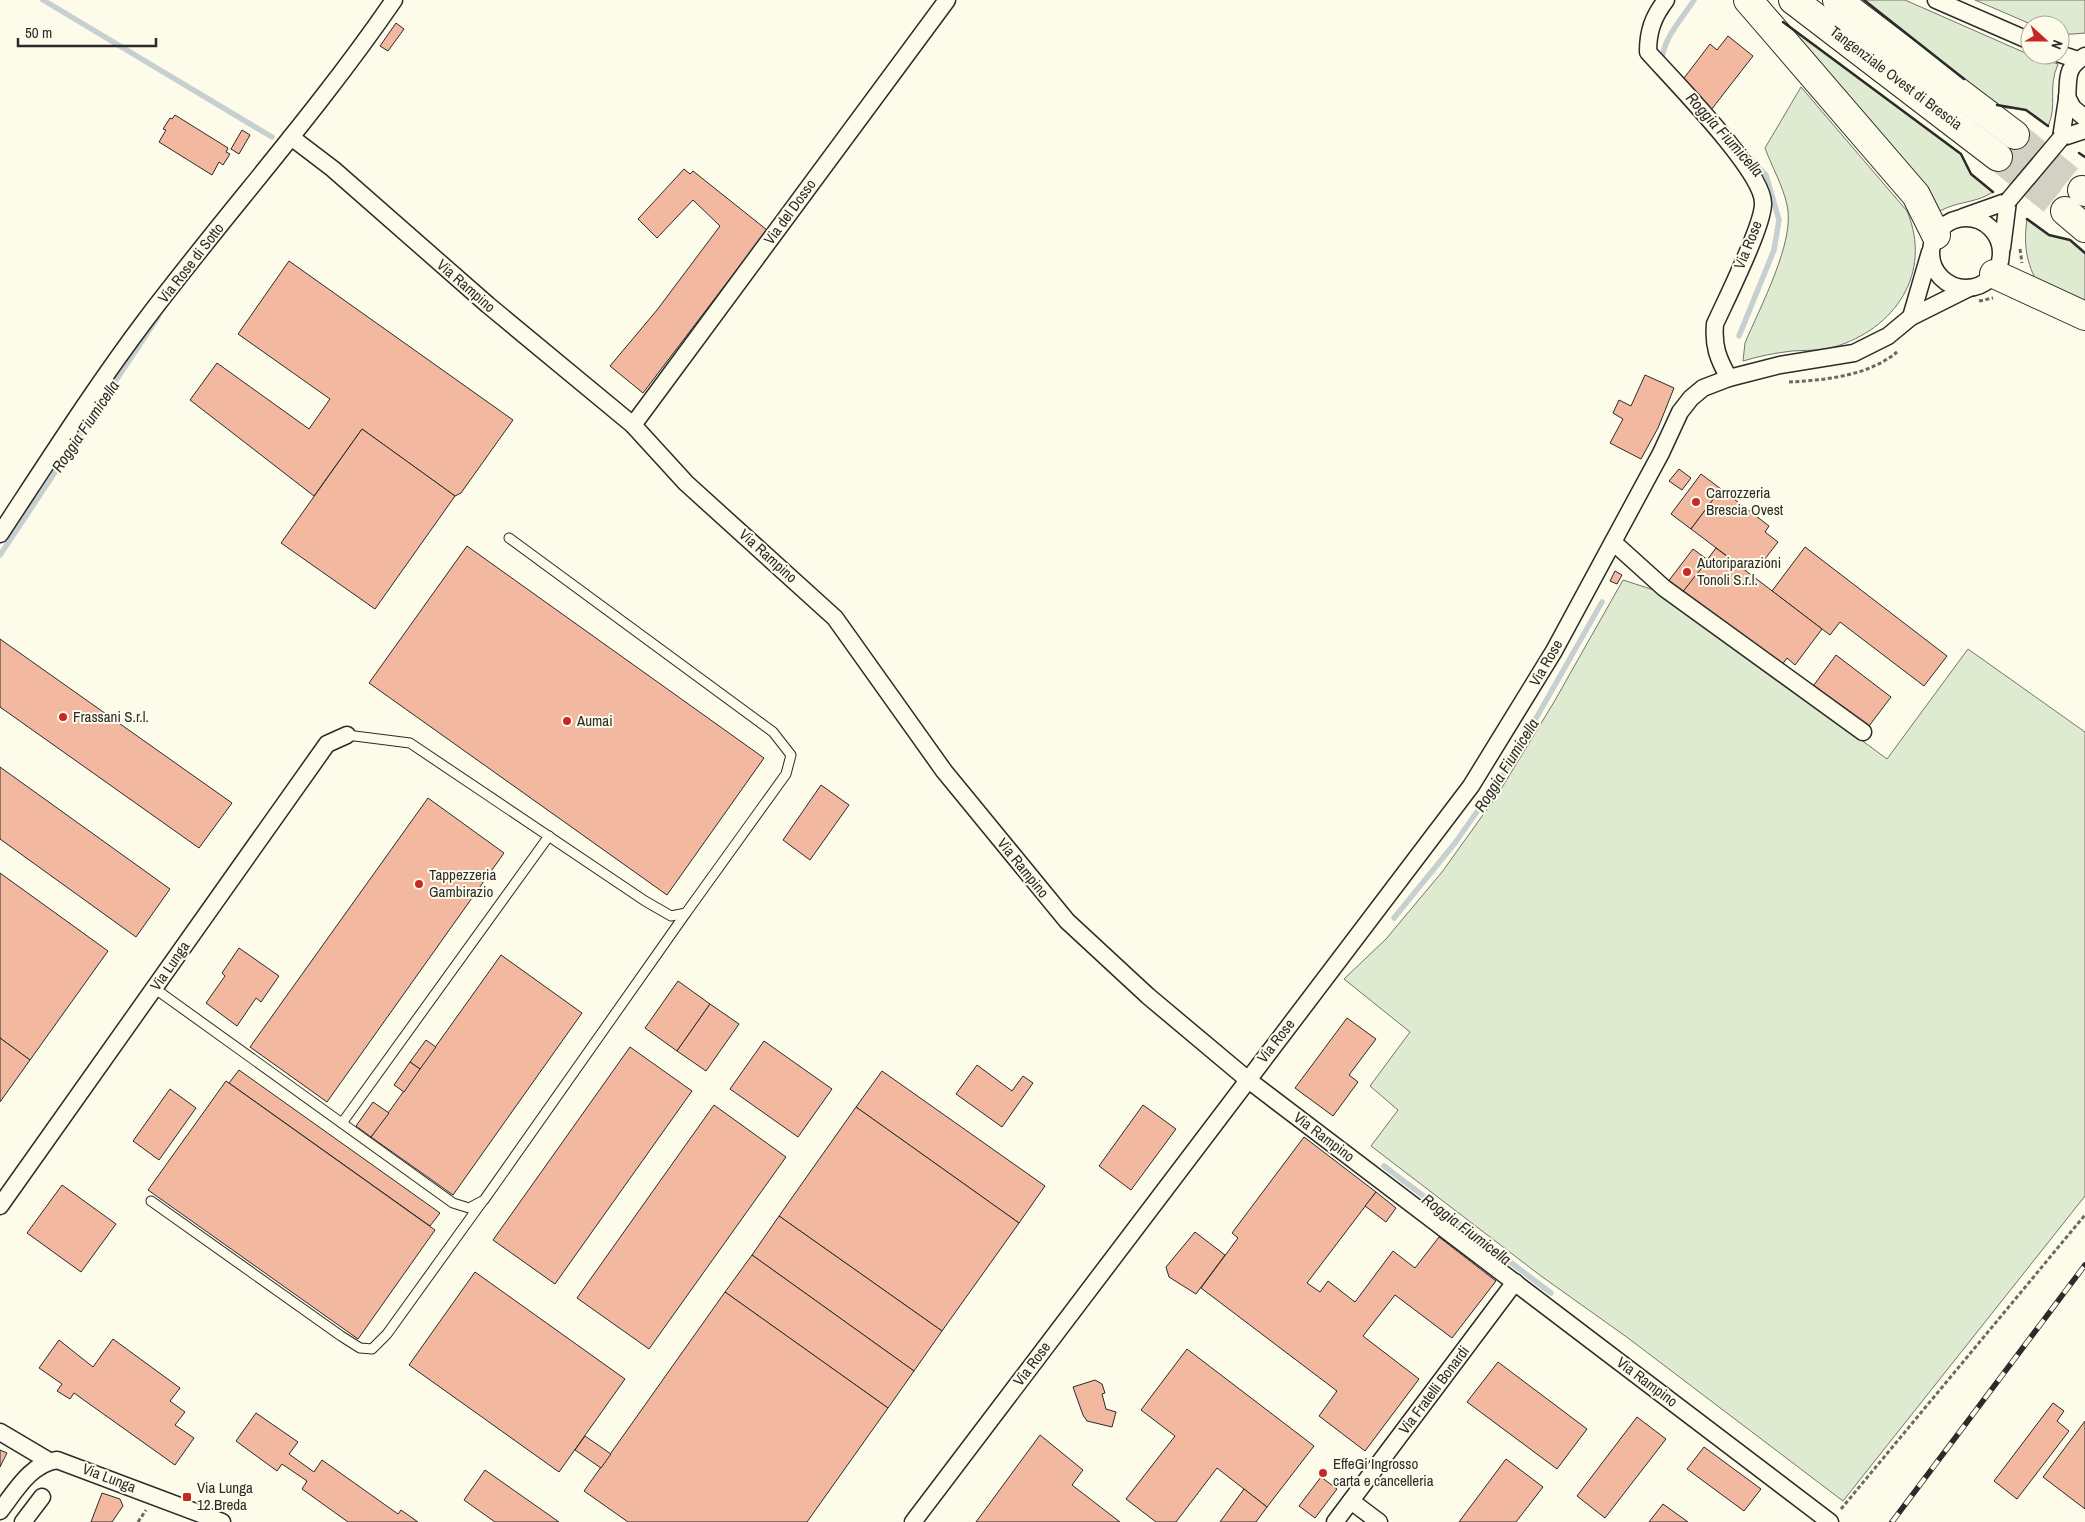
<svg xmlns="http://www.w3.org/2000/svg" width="2085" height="1522" font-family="'Archivo Narrow',sans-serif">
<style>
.green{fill:#deebd1;stroke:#74746e}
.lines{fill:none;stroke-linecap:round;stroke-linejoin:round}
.stream{stroke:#c7d0d0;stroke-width:5.5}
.building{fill:#f2b8a0;stroke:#2b2b2b}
.trunk-tunnel{stroke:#d3d1c4;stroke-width:28;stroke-dasharray:28 14;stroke-linecap:butt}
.service-casing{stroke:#2b2b2b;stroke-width:11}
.minor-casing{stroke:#2b2b2b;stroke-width:19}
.trunk-casing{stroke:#2b2b2b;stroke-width:30}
.path{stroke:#6a6964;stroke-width:3;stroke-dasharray:4 2.5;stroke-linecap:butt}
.service{stroke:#fdfbea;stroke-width:9}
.minor{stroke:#fdfbea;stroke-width:16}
.trunk{stroke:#fdfbea;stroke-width:28}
.rail-casing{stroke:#2b2b2b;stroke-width:5.5}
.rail{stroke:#fdfbea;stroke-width:4;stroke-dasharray:11;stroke-linecap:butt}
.minor-bridge-casing{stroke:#2b2b2b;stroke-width:19;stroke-linecap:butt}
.minor-bridge{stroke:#fdfbea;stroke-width:16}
.wall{stroke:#2b2b2b;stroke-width:2.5}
.poi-dot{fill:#c62828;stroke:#fdfbea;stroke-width:2}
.labels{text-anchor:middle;stroke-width:4;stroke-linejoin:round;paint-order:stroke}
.street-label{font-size:15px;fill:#2b2b2b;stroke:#fdfbea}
.poi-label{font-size:15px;fill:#2b2b2b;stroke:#fdfbea;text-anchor:start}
.water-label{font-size:16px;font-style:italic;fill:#2b2b2b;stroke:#fdfbea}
</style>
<rect width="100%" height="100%" fill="#fdfbea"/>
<!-- green -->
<g class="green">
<path d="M1864 0H1905L2030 55 2058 64C2047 89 2058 105 2048 126L2026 110 1999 107Z"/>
<polygon points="1975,0 2085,0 2085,33 2060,35 2060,25 2033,25"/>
<path d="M1771 12 1961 154 1971 174 1993 192C1973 205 1954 200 1934 215Z"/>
<path d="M1801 87 1907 211C1933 273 1895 329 1834 347 1821 351 1805 350 1792 351 1775 353 1759 356 1743 361L1745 343C1759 309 1796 241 1787 205 1783 186 1772 167 1765 148Z"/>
<path d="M2027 219 2049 235 2070 240 2085 253V306L2036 280C2025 259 2024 241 2027 219Z"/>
<polygon points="1623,580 1657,591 1698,619 1887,759 1968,649 2085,732 2085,1196 1843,1501 1628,1338 1541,1276 1371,1146 1398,1110 1370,1086 1410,1032 1344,979 1386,939 1442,872 1498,794 1554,702"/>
</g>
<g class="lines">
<!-- stream -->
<g class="stream">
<polyline points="43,0 272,137"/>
<path d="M1662 62C1662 39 1682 19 1694 0"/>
<polyline points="1739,336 1774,250 1779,220 1766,175 1748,157"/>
<polyline points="0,555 158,317"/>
<polyline points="1394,918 1455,843 1509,766 1602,602"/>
<polyline points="1384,1166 1551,1293"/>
</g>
</g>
<!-- building -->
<g class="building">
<polygon points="396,23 404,29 388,51 380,46"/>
<polygon points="1728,36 1753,56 1711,110 1681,82 1710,44 1717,50"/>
<polygon points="175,115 228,148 226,152 230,154 223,165 219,162 212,175 159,142 166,130 163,129 170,118 172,119"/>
<polygon points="242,130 250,135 239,154 231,149"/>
<polygon points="684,169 690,174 693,171 767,230 643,393 610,366 657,310 720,226 693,200 657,238 638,219"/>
<polygon points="289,261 513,420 461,493 455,496 362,429 314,496 190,400 217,363 309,429 330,399 238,334"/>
<polygon points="1645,375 1674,388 1658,428 1641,459 1610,443 1623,419 1613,413 1619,400 1631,406"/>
<polygon points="362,429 455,496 375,609 281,543"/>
<polygon points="1679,469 1691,478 1682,490 1669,481"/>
<polygon points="1701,474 1721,489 1691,529 1671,514"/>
<polygon points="1721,489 1769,526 1765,532 1778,542 1758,568 1744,558 1739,565 1691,529"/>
<polygon points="467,546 764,758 667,895 369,683"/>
<polygon points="1805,547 1947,656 1924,686 1840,622 1830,635 1772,591"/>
<polygon points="1716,548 1822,629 1795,665 1787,658 1779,669 1681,594"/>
<polygon points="1693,549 1708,560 1681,594 1667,583"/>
<polygon points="1615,571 1622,575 1617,584 1610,581"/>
<polygon points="0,639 232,803 199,848 0,707"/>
<polygon points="1836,655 1891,697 1866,730 1811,689"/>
<polygon points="0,767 170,889 136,937 0,839"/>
<polygon points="821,785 849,805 810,860 783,840"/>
<polygon points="428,798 504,853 327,1102 250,1047"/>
<polygon points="0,873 108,951 30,1060 0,1038"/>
<polygon points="239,948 279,976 261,1002 256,998 237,1026 206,1003 225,976 222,973"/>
<polygon points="501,955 582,1013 453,1195 371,1137"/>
<polygon points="678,981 710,1004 677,1051 645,1028"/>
<polygon points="710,1004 739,1024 706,1071 677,1051"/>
<polygon points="1347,1018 1376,1039 1349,1075 1358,1082 1333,1116 1295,1088"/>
<polygon points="0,1038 30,1060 0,1102"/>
<polygon points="426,1040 436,1047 420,1069 410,1062"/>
<polygon points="764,1041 832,1089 798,1137 730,1089"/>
<polygon points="630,1047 692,1091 555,1284 493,1240"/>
<polygon points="410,1062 420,1069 404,1092 394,1085"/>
<polygon points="977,1065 1012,1091 1023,1076 1033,1083 1002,1127 956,1094"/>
<polygon points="239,1070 440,1213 430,1226 229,1083"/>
<polygon points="882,1071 1045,1186 1019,1223 856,1107"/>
<polygon points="226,1081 435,1230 358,1339 148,1190"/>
<polygon points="170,1089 196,1108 159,1160 133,1141"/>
<polygon points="373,1102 389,1113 371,1137 356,1126"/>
<polygon points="714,1105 786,1157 649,1349 577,1298"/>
<polygon points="1143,1105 1176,1129 1131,1190 1099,1166"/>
<polygon points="856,1107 1019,1223 942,1331 779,1216"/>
<polygon points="1304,1137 1376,1192 1307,1283 1320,1292 1328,1281 1355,1302 1393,1251 1415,1268 1439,1237 1496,1281 1452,1338 1395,1295 1363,1336 1419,1379 1365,1451 1319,1416 1337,1391 1201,1288 1238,1238 1232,1233"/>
<polygon points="62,1185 116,1224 81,1272 27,1233"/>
<polygon points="1376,1192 1396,1208 1386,1222 1365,1206"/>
<polygon points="779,1216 942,1331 914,1371 752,1255"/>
<polygon points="1195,1232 1225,1255 1196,1294 1169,1277 1166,1267"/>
<polygon points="752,1255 914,1371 888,1408 725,1292"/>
<polygon points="475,1272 625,1379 559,1472 409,1365"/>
<polygon points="725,1292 888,1408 807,1522 628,1522 584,1491"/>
<polygon points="113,1339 180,1388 170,1401 185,1412 175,1425 194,1438 175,1465 74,1393 70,1399 57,1391 62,1384 39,1368 59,1340 93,1367"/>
<polygon points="1187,1349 1314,1446 1267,1507 1217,1468 1176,1522 1156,1522 1126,1499 1175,1436 1141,1410"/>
<polygon points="1498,1362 1587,1429 1557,1469 1467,1402"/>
<polygon points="1095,1380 1102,1384 1105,1393 1102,1394 1106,1409 1116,1412 1112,1427 1087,1421 1083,1415 1073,1387"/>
<polygon points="2053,1403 2064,1411 2057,1421 2069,1431 2017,1499 1994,1481"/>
<polygon points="256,1413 298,1442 289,1454 314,1472 322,1460 398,1514 401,1510 418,1522 348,1522 302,1489 307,1481 282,1464 277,1471 236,1441"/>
<polygon points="1637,1417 1666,1439 1605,1518 1577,1496"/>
<polygon points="2085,1421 2085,1509 2043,1477"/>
<polygon points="1040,1435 1083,1470 1072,1485 1120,1522 976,1522"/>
<polygon points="585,1436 611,1454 601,1468 575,1450"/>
<polygon points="1704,1447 1761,1489 1744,1511 1687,1469"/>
<polygon points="0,1450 7,1453 0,1467"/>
<polygon points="1506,1459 1543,1487 1516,1522 1459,1522"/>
<polygon points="485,1470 559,1522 495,1522 464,1500"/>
<polygon points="1321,1477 1337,1489 1315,1518 1299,1506"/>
<polygon points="1244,1489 1267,1507 1256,1522 1220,1522"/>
<polygon points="102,1493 120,1499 123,1506 112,1522 91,1522"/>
<polygon points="1663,1504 1688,1522 1649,1522"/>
</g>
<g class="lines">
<!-- trunk-tunnel -->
<g class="trunk-tunnel">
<polyline points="2015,135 2082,190"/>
<polyline points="1998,157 2065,211"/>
</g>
<!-- service casing -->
<g class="service-casing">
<g id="service">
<polyline points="347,735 410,743 645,901 671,916 686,913 786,774 791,755 773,732 509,538"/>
<polyline points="154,988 453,1203 469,1208 484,1200 686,913"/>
<polyline points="342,1123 549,836"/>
<polyline points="151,1201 341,1336 360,1348 372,1349 387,1334 482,1202"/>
</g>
</g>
<!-- minor casing -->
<g class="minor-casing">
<g id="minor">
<path d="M1666 0C1653 17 1648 31 1648 52 1673 80 1763 171 1763 203 1764 224 1726 300 1715 324 1713 346 1718 359 1729 378"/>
<polyline points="1936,0 2030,41"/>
<polyline points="2060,54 2078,60"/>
<path d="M2085 56C2064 68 2069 80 2067 99 2065 112 2063 125 2061 138L2085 130"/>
<polyline points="2067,97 2073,108 2085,118"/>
<polyline points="291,137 333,169 488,305 633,425 686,483 835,618 944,771 1067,921 1148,996 1247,1079 1830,1522"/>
<polyline points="1963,217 2008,201 2002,248"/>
<circle cx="1966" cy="253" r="35"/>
<polyline points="1911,317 1930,252"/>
<polyline points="633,425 947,0"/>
<path d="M0 534C48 461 95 387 147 318 228 211 318 111 394 0"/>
<polyline points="1613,542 1664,588 1863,732"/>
<polyline points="0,1206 327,744 347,735"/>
<polyline points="0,1432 49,1461"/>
<polyline points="1351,1501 1379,1522"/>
<path d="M0 1511C15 1492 30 1464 57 1460L222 1522"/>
<polyline points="23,1522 42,1497"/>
<polyline points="913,1522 1471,786 1554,651 1661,453 1680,412 1691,398 1703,388 1729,378 1780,365 1854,353 1888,336 1911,317 1969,288"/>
<polyline points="1335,1522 1515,1282"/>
</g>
</g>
<!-- trunk casing -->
<g class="trunk-casing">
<g id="trunk">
<polyline points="1748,0 1916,195 1936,235"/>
<polyline points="1793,0 1998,157"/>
<polyline points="1837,0 2015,135"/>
<polyline points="2082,190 2085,192"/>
<polyline points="2065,211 2085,228"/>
<polyline points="1994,274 2085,316"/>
</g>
</g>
<!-- path -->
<g class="path">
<polyline points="2020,249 2022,263"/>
<polyline points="1979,301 1993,298"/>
<path d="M1789 382C1826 380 1868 376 1897 352"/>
<polyline points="1841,1509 2085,1215"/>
<polyline points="138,1522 146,1510"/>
</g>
<!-- service -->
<use href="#service" class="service"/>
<!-- minor -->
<use href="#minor" class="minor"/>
<!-- trunk -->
<use href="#trunk" class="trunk"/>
<!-- rail casing -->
<g class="rail-casing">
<polyline id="rail" points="1892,1522 2085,1265"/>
</g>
<!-- rail -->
<use href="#rail" class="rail"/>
<!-- minor-bridge casing -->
<g class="minor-bridge-casing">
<polyline id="minor-bridge" points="2008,201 2061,138"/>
</g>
<!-- minor-bridge -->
<use href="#minor-bridge" class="minor-bridge"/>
<!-- wall -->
<g class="wall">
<polyline points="1864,0 1964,79"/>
<polyline points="1783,22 1961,154 1971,174 1993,192"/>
<polyline points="1997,105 2026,110 2048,126"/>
<polyline points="2079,153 2085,157"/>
<polyline points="2027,219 2049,235 2070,240 2085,253"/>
</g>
</g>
<!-- markers -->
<g class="poi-dot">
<circle cx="1696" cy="502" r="5"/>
<circle cx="1687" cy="572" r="5"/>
<circle cx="63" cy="717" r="5"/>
<circle cx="567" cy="721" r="5"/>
<circle cx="419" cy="884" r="5"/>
<circle cx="1323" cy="1473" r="5"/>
<rect x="182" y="1492" width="10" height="10" rx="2.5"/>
</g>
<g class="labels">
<!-- street labels -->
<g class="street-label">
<text transform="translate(1896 78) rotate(37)" y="5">Tangenziale Ovest di Brescia</text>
<text transform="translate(790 212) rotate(-54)" y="5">Via del Dosso</text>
<text transform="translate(1748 245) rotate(-68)" y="5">Via Rose</text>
<text transform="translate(191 263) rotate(-52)" y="5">Via Rose di Sotto</text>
<text transform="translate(466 286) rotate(41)" y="5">Via Rampino</text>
<text transform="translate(768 556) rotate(42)" y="5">Via Rampino</text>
<text transform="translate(1546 663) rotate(-60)" y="5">Via Rose</text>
<text transform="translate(1023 868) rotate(51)" y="5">Via Rampino</text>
<text transform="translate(170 966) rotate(-55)" y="5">Via Lunga</text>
<text transform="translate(1276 1041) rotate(-52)" y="5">Via Rose</text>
<text transform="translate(1324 1137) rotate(37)" y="5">Via Rampino</text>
<text transform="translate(1032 1364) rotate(-53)" y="5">Via Rose</text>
<text transform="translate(1647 1382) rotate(37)" y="5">Via Rampino</text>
<text transform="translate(1434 1390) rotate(-53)" y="5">Via Fratelli Bonardi</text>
<text transform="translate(109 1478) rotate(21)" y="5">Via Lunga</text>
</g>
<!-- poi labels -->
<g class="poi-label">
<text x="1706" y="498">Carrozzeria<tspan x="1706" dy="17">Brescia Ovest</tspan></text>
<text x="1697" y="568">Autoriparazioni<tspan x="1697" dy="17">Tonoli S.r.l.</tspan></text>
<text x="73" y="722">Frassani S.r.l.</text>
<text x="577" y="726">Aumai</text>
<text x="429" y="880">Tappezzeria<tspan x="429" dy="17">Gambirazio</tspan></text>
<text x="1333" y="1469">EffeGi Ingrosso<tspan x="1333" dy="17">carta e cancelleria</tspan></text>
<text x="197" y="1493">Via Lunga<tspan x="197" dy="17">12 Breda</tspan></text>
</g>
<!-- water labels -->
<g class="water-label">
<text transform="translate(1725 134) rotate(48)" y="6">Roggia Fiumicella</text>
<text transform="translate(85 426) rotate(-56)" y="6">Roggia Fiumicella</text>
<text transform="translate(1506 765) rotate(-58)" y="6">Roggia Fiumicella</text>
<text transform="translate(1467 1229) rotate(37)" y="6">Roggia Fiumicella</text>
</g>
</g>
<!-- north arrow -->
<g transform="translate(2045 40) rotate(111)"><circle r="24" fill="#fdfbea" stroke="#a9a89e"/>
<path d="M0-4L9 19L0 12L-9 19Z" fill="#c62828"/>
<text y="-8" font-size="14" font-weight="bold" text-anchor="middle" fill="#2b2b2b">N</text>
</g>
<!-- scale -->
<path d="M18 38v8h138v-8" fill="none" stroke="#2b2b2b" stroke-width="2.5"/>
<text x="25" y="38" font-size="15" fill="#2b2b2b" stroke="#fdfbea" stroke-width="4" paint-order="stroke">50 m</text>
</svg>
